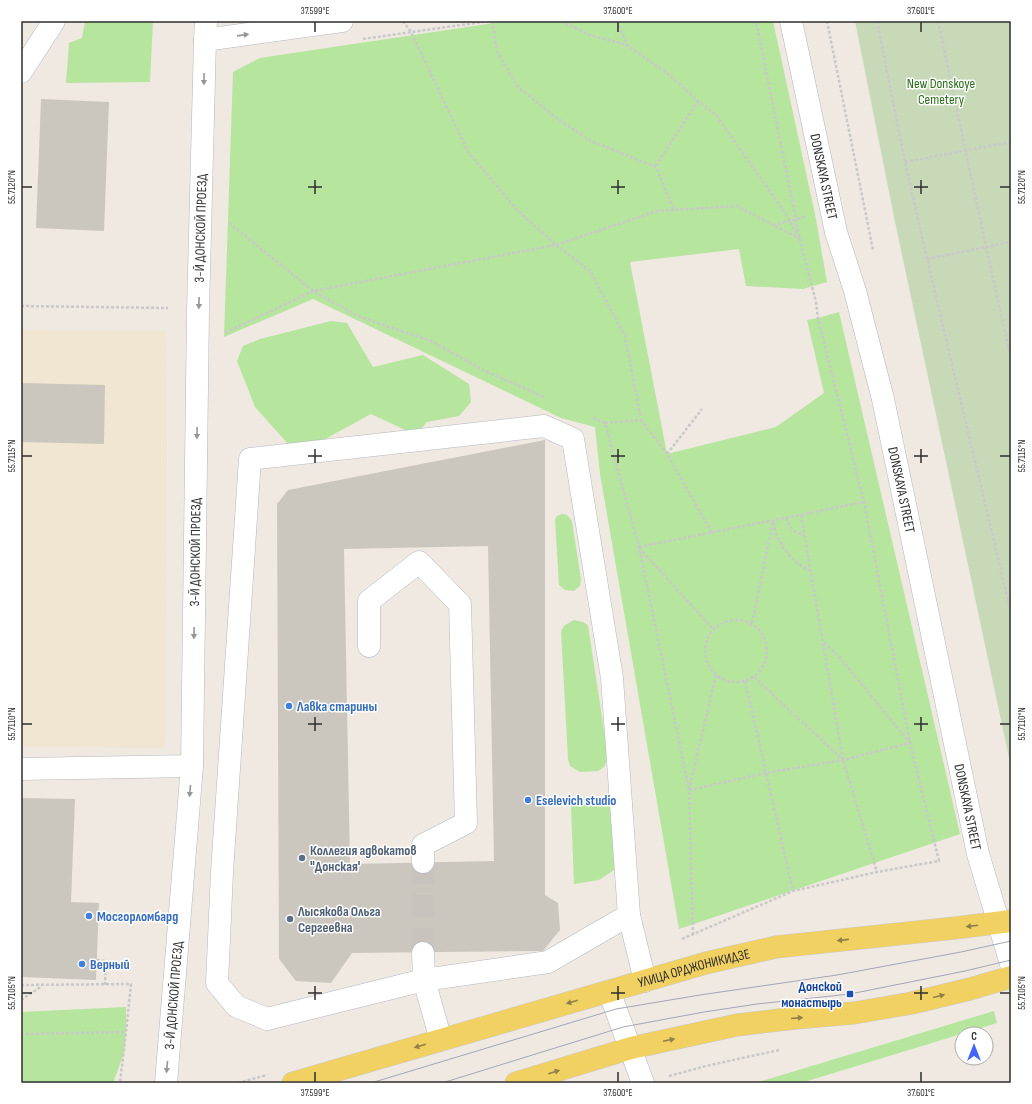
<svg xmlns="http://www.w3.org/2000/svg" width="1032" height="1104" font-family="'Sofia Sans Condensed',sans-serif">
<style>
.education{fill:#f0e6d1}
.green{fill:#b6e59e}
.cemetery{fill:#c8d9b8}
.building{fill:#cbc7bf;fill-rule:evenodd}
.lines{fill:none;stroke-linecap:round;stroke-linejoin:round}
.minor-tunnel{stroke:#c8c4bd;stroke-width:22;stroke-dasharray:22 11;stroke-linecap:butt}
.minor-casing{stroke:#b4b7c1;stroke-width:23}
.major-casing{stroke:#c9c9c9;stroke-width:23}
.path{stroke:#c9c9c9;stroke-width:2.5;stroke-dasharray:3 2;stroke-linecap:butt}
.minor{stroke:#fff;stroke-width:22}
.major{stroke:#f2d163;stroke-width:22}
.tram{stroke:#a3a6b8;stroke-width:1}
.oneway{fill:#969696}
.oneway2{fill:#908048}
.ticks{fill:none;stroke:#2e2e2e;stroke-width:1.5}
.shop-dot{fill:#3f7fe0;stroke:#fff;stroke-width:1.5}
.service-dot{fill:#5c6f8a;stroke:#fff;stroke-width:1.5}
.transit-dot{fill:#1a4fb4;stroke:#fff;stroke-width:1.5}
.labels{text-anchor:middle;stroke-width:3;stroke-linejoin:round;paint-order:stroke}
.park-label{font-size:14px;fill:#2c6e1b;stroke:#fff}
.street-label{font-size:14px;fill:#2e2e2e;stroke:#fff}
.shop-label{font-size:14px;font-weight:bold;fill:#366cbe;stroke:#fff;text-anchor:start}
.service-label{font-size:14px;font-weight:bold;fill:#4e5e75;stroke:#fff;text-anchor:start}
.transit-label{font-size:14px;font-weight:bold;fill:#164399;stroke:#fff;text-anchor:end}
.neatline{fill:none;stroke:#2e2e2e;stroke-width:1.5}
.ticks-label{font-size:10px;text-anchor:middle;fill:#2e2e2e}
</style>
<rect width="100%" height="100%" fill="#efe9e1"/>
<!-- education -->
<polygon class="education" points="21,330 166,331 167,453 165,748 21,747"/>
<!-- green -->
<g class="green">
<polygon points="85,21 153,21 150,82 66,83 69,43 82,38"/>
<polygon points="507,21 773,21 815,214 827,282 803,289 746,286 739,249 630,262 667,454 776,427 824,393 807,320 818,318 839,312 960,834 679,929 600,474 595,427 561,418 313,299 224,337 233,72 260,58"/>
<polygon points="331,321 347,323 373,367 423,355 469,384 471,402 459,416 427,422 416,435 371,414 307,449 289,445 255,407 237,361 243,346 260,339"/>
<polygon points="562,514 567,515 572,521 581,580 580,586 574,591 565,590 559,585 555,519 557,516"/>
<polygon points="574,620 583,622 588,625 608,757 604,767 598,771 580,772 570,766 568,759 561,631 565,625"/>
<polygon points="578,797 607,797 616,805 617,861 614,870 599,880 574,884 571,806"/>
<polygon points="126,1007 126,1032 124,1053 113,1083 21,1083 21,1012"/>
<polygon points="994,1011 997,1023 801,1083 755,1083"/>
</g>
<!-- cemetery -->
<polygon class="cemetery" points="855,21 1011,21 1011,767 894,217"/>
<!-- building -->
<g class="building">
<polygon points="41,99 109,102 104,231 36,228"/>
<polygon points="21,383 105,385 104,444 21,442"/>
<path d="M545 440V895L558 903 560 930 543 951 352 953 331 983 296 981 279 959 277 504 288 490ZM488 546 494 861 350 864 344 549Z"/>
<polygon points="21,798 75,799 71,902 99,903 96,980 21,977"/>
</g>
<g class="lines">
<!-- minor-tunnel -->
<polyline class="minor-tunnel" points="423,862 423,953"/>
<!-- minor casing -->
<g class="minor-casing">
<g id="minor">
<path id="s1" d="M791 21 836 232 855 291 883 399 978 854 1011 964"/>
<polyline points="205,40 342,21"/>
<polyline points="21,72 54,21"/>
<polygon points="544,426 573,439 612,678 629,915 548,962 424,980 267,1019 236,1006 217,983 222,872 250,459"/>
<polyline points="369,646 369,601 419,562 460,604 466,823 423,845 423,862"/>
<polyline points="21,769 192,766"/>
<polyline points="629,915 645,981"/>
<polyline points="423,953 424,980 441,1040"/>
<polyline points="609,991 643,1083"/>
<path id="s2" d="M166 1083 192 766 198 311 205 40 206 21"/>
</g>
</g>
<!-- major casing -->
<g class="major-casing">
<g id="major">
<path id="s3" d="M293 1083 706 963 776 947 955 928 1011 921"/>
<polyline points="516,1083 631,1048 737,1025 796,1018 854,1013 912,1003 970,989 1011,977"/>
</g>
</g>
<!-- path -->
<g class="path">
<polyline points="403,21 411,32 468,152 517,210 556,245 590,271 625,336 641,420 605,423 639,547 689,790 766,773 843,760 910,743 841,659 823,641"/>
<polyline points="492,21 497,51 517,86 555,117 591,141 656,167 674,210"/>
<polyline points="561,21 590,35 627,45"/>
<polyline points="617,21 627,45 668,74 698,101 716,115 783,210 799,237"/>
<polyline points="827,21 873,250"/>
<polyline points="877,21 905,162 927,259 1011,613"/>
<polyline points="938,21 986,247 1011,359"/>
<polyline points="363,39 489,21"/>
<polyline points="905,162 1011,142"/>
<polyline points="656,166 698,101"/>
<polyline points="229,223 313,291 360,317 431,341 485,371 544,397"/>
<polyline points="773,225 805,217"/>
<polyline points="927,259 1011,242"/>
<polyline points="21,306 168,308"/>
<polyline points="225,333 313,291 556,245 657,211 737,206 800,239"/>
<polyline points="593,418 605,423"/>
<polyline points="641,420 667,454 712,533"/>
<polyline points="667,454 702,409"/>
<polyline points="801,515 843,760 877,872"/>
<path d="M786 518C790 527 794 534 805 535"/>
<path d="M773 523C778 544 791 562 811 571"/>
<polyline points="639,547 864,502"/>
<polyline points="639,548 713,629"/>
<circle cx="736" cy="651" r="31"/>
<polyline points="752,623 773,521"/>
<polyline points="754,677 843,760"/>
<polyline points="745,681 793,891"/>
<polyline points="693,935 689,790 716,675"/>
<polyline points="682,939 793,891 877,872 939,861 910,743 864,502 818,318 816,302 800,240 756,21"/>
<polyline points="97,960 106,961 105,985"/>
<polyline points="21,985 131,984 126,1032 120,1083"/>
<polyline points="21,1000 42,986"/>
<polyline points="21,1034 126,1032"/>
<polyline points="669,1076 706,1066 779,1050"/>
<polyline points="238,1083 267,1075"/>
</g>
<!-- minor -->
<use href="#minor" class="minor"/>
<!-- major -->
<use href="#major" class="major"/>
<!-- tram -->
<g class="tram">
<polyline points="371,1083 616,1009 700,995 837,975 961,952 1011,941"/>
<polyline points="442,1083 623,1027 704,1012 757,1004 850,994 965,971 1011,960"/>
</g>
</g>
<!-- one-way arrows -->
<defs><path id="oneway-solid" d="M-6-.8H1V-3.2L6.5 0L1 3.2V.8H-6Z"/></defs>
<g class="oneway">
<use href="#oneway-solid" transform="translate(243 35) rotate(-8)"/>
<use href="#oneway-solid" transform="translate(204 79) rotate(91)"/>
<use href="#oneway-solid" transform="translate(199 303) rotate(91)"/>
<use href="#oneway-solid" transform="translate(197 433) rotate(91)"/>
<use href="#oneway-solid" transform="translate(194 633) rotate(91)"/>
<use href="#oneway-solid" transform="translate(190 791) rotate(95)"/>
<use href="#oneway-solid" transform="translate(167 1067) rotate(95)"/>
</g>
<g class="oneway2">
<use href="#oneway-solid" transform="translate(972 926) rotate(173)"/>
<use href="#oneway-solid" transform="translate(843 940) rotate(174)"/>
<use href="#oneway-solid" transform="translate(939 996) rotate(-14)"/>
<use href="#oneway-solid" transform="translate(572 1002) rotate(164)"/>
<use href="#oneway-solid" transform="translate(797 1018) rotate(-5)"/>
<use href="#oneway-solid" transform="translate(669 1040) rotate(-12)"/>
<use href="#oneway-solid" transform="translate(420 1046) rotate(164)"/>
<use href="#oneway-solid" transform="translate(554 1072) rotate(-17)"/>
</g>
<!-- ticks -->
<path class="ticks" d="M315 22V32M618 22V32M921 22V32M315 180V194M618 180V194M921 180V194M22 187H32M308 187H322M611 187H625M914 187H928M1000 187H1010M315 449V463M618 449V463M921 449V463M22 456H32M308 456H322M611 456H625M914 456H928M1000 456H1010M315 717V731M618 717V731M921 717V731M22 724H32M308 724H322M611 724H625M914 724H928M1000 724H1010M315 986V1000M618 986V1000M921 986V1000M22 993H32M308 993H322M611 993H625M914 993H928M1000 993H1010M315 1072V1082M618 1072V1082M921 1072V1082"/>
<!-- markers -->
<g class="shop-dot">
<circle cx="289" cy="706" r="4"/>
<circle cx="528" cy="800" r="4"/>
<circle cx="89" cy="916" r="4"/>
<circle cx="82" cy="964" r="4"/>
</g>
<g class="service-dot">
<circle cx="302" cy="858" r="4"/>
<circle cx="290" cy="919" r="4"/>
</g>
<rect class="transit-dot" x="846" y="990" width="8" height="8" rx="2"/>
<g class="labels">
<!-- park labels -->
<g class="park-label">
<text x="941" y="88">New Donskoye<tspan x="941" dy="16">Cemetery</tspan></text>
</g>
<!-- street labels -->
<g class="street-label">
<text dy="5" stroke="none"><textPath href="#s1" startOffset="159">DONSKAYA STREET</textPath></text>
<text dy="5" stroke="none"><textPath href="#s2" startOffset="856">3-Й ДОНСКОЙ ПРОЕЗД</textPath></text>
<text dy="5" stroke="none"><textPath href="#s1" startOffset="482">DONSKAYA STREET</textPath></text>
<text dy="5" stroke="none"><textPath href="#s2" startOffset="532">3-Й ДОНСКОЙ ПРОЕЗД</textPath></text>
<text dy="5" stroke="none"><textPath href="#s1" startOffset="806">DONSKAYA STREET</textPath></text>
<text dy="5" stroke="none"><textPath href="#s3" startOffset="417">УЛИЦА ОРДЖОНИКИДЗЕ</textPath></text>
<text dy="5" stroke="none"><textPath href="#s2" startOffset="88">3-Й ДОНСКОЙ ПРОЕЗД</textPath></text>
</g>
<!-- shop labels -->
<g class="shop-label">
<text x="297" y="711">Лавка старины</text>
<text x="536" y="805">Eselevich studio</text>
<text x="97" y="921">Мосгорломбард</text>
<text x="90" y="969">Верный</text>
</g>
<!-- service labels -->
<g class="service-label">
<text x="310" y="855">Коллегия адвокатов<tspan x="310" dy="16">"Донская'</tspan></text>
<text x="298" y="916">Лысякова Ольга<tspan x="298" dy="16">Сергеевна</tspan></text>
</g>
<!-- transit labels -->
<g class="transit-label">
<text x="842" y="991">Донской<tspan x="842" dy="16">монастырь</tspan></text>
</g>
</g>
<!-- border -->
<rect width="1032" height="1104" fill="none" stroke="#ffffff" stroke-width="44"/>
<!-- north arrow -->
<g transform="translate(974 1046)"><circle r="19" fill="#ffffff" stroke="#ababab"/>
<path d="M0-3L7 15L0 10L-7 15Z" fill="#4264fb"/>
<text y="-6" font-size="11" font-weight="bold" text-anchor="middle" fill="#2e2e2e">С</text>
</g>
<rect x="22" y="22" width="988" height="1060" class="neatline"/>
<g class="ticks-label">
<text x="315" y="14">37.599°E</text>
<text x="618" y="14">37.600°E</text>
<text x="921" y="14">37.601°E</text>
<text transform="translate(11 187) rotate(-90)" y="4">55.7120°N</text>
<text transform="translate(1021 187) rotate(-90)" y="4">55.7120°N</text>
<text transform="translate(11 456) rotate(-90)" y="4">55.7115°N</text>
<text transform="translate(1021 456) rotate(-90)" y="4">55.7115°N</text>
<text transform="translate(11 724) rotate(-90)" y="4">55.7110°N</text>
<text transform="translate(1021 724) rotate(-90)" y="4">55.7110°N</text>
<text transform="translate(11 993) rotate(-90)" y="4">55.7105°N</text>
<text transform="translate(1021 993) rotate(-90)" y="4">55.7105°N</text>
<text x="315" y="1096">37.599°E</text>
<text x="618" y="1096">37.600°E</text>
<text x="921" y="1096">37.601°E</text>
</g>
</svg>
